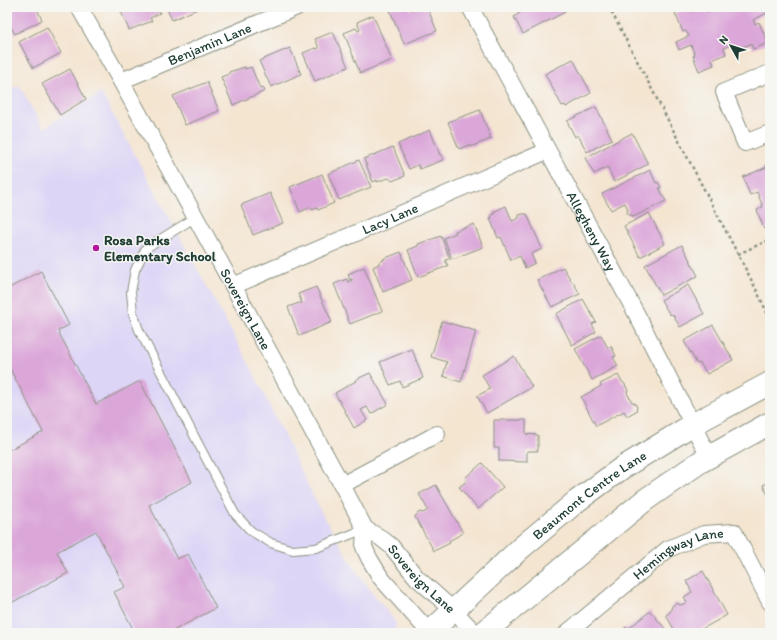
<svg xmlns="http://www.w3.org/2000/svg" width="777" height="640" font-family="Itim,sans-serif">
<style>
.built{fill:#ddd5f6}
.building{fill:#dba7d9}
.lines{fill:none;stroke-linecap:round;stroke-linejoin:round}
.lane-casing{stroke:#8a9182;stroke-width:10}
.street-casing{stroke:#8a9182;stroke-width:18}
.secondary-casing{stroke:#8a9182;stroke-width:24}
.path{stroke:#8a9182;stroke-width:2.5;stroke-dasharray:3 3;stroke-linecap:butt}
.lane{stroke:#fff;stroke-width:8}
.street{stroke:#fff;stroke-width:16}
.secondary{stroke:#fff;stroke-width:22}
.poi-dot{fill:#b5179e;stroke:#f6f6f2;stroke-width:1.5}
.labels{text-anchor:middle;stroke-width:3;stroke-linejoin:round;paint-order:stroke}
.street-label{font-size:14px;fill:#1f3d34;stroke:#f6f6f2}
.poi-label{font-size:14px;font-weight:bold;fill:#1f3d34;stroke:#f6f6f2;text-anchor:start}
</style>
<rect width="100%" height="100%" fill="#f6f6f2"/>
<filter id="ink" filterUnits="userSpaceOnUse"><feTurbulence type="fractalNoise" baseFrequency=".025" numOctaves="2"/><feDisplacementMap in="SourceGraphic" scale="8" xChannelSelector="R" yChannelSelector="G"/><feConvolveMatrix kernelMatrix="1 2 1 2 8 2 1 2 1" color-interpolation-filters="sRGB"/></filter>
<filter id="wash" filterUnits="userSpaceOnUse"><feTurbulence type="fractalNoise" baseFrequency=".012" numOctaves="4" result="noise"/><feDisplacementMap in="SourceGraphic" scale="16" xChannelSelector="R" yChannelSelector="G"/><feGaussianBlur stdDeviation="0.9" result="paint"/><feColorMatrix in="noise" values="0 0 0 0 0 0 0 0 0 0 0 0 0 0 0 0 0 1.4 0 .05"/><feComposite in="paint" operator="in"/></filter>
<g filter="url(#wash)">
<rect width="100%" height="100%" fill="#f4e5d1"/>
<!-- built -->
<polygon class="built" points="19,85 43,128 101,93 251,367 321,512 358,574 396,623 395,633 7,633 7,92"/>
<g id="blocks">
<!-- building -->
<g class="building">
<polygon points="7,7 37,7 39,11 38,11 42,20 15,34 7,20"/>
<polygon points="119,7 157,7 160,13 150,18 152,21 129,30"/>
<polygon points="166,7 202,7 172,20"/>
<polygon points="392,7 410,7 411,10 415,7 427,7 437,31 404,44 389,8"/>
<polygon points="514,7 562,7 565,12 523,34 514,17 520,13 519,11 517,12"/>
<polygon points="689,7 691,12 704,7 705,7 707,12 719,7 748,7 749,10 756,7 765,7 767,13 753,20 755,24 759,22 768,43 753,49 751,44 736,49 734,44 724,48 726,54 712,60 714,65 699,71 693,56 695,55 691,45 679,50 676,42 689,36 686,31 683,32 675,13"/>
<polygon points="373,15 392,60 360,73 344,33 356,28 358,31 360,30 357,22"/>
<polygon points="47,27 61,53 33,68 19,42"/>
<polygon points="333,32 348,67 315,81 303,53 315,48 316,49 319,48 315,39"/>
<polygon points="290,48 301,74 271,87 259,61"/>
<polygon points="573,59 591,93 566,107 565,105 562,106 545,74"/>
<polygon points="245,67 245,69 251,67 260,88 263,87 265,91 233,105 221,77 229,74 229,72"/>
<polygon points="70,69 86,99 60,115 42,84"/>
<polygon points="207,82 219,111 185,125 173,96"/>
<polygon points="596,107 612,139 587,152 578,135 575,137 567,121"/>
<polygon points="480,110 491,139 470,147 469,145 459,149 448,122"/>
<polygon points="430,130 440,155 441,154 443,160 420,169 418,165 409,169 398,144"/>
<polygon points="632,133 648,164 614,182 608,167 594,174 585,158"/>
<polygon points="393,147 405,176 392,181 389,178 385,179 377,182 377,180 373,182 364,159"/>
<polygon points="359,160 371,187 339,200 328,174"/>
<polygon points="770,163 770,226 764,229 757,210 763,207 757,192 750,195 743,177 767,167 766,165"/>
<polygon points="650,170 656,183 658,182 661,188 659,188 666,201 633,217 632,215 628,215 627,212 628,209 625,203 611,210 602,194"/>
<polygon points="322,174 334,203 318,210 317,208 312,210 311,207 300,212 290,187"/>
<polygon points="270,193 283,223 253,235 241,205"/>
<polygon points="506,206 512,221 519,218 519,215 523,214 527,214 542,249 531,254 535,263 525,268 520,256 511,260 501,237 498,238 490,218 492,218 491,215 494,214 493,212"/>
<polygon points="649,213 665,244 640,257 624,226"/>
<polygon points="474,224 483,247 452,259 444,238 456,233 455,231"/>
<polygon points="441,236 450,259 445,260 448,266 418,277 408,250 418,246 418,244"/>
<polygon points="682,245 698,276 661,295 645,265"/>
<polygon points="401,252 412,280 383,292 373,267 379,264 379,262 384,260 383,259"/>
<polygon points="364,267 382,311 350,324 334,284 347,279 348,282 352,280 352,279 350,280 348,274"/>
<polygon points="563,267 572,282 573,282 580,294 552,307 537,280"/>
<polygon points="41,271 69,325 58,331 96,404 140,381 192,482 149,505 177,559 188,554 216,608 169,633 135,633 114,592 125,587 96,531 57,552 68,573 9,604 7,601 7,451 43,432 7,363 7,289"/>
<polygon points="688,285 704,314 680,327 673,315 671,314 670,315 661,300"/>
<polygon points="316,287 332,322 299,336 288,307 299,303 302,303 298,294"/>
<polygon points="583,299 596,322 592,324 596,332 572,345 556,314"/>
<polygon points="442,321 476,331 461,382 443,376 447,362 431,357"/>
<polygon points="713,325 733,360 707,374 700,363 697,364 684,341"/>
<polygon points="601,335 608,348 611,346 616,356 613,357 618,366 592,380 575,349"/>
<polygon points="412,349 423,378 402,387 400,381 390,385 380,362"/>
<polygon points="514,356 532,387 487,413 477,396 490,389 482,375"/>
<polygon points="370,373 388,404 371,414 367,407 361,410 367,420 354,428 335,393 356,381 355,380"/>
<polygon points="618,375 622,382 624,383 628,390 627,393 632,402 635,403 637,407 636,411 627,416 624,411 596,426 581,397 601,386 600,384"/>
<polygon points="494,420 526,420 526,434 538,435 538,451 527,451 527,462 499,461 499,448 494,448"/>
<polygon points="482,463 503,487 478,509 459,487 467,481 465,478"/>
<polygon points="770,482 770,494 768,495 763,485"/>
<polygon points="436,485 463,533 449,541 450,543 434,551 415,517 417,514 420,512 423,513 428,510 419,494"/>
<polygon points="703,571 727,615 702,629 702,632 700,633 676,633 666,615 670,612 672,606 676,603 681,605 687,602 684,597 692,592 686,581"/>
<polygon points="650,611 669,633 619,633 626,627 628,629"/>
</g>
</g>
</g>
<g filter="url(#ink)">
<use href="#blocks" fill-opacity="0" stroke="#8a9182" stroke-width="1"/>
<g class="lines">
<!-- lane casing -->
<g class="lane-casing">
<polyline id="lane" points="196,217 146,248 135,270 131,292 133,313 139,330 235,514 251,531 271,543 293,550 316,548 365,529"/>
</g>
<!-- street casing -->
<g class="street-casing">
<g id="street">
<path id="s1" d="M79 7 121 81 342 485 365 529 364 547 369 558 381 578 430 633"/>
<path id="s2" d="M470 7 636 313 709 457"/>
<polyline points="770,73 724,92 745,143 770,133"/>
<path id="s3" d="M121 81 297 7"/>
<path id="s4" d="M233 286 547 151"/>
<polyline points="342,485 437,434"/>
<path id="s5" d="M365 529 381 538 391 546 417 578 453 610 475 633"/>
<path id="s6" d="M567 633 668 549 704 534 734 532 770 602"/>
</g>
</g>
<!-- secondary casing -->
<g class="secondary-casing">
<g id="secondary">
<path id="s7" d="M429 633 522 547 577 501 622 468 692 425 770 383"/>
<polyline points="483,633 645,500 700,462 770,423"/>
</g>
</g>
<!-- path -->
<g class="path">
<polyline points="609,7 755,287 770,319"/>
<polyline points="738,254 767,241"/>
</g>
<!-- lane -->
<use href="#lane" class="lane"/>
<!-- street -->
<use href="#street" class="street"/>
<!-- secondary -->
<use href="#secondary" class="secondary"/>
</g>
</g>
<!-- markers -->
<circle class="poi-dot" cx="96" cy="248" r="4"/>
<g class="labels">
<!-- street labels -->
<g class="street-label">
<text dy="5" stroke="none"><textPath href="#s3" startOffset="96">Benjamin Lane</textPath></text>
<text dy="5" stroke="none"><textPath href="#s4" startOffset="171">Lacy Lane</textPath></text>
<text dy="5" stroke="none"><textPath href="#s2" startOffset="255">Allegheny Way</textPath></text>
<text dy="5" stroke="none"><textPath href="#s1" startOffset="345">Sovereign Lane</textPath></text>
<text dy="5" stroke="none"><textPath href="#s7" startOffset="212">Beaumont Centre Lane</textPath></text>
<text dy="5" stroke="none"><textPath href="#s6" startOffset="139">Hemingway Lane</textPath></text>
<text dy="5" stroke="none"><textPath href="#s5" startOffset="76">Sovereign Lane</textPath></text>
</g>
<!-- poi labels -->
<g class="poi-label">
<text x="104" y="245">Rosa Parks<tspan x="104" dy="16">Elementary School</tspan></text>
</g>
</g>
<!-- margin -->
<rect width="777" height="640" fill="none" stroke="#f6f6f2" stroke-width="24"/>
<!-- north arrow -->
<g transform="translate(731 46) rotate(309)" stroke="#f6f6f2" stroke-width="3" paint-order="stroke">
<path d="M0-3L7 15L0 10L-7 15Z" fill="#1f3d34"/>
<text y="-6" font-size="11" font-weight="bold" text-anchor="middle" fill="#1f3d34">N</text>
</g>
</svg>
